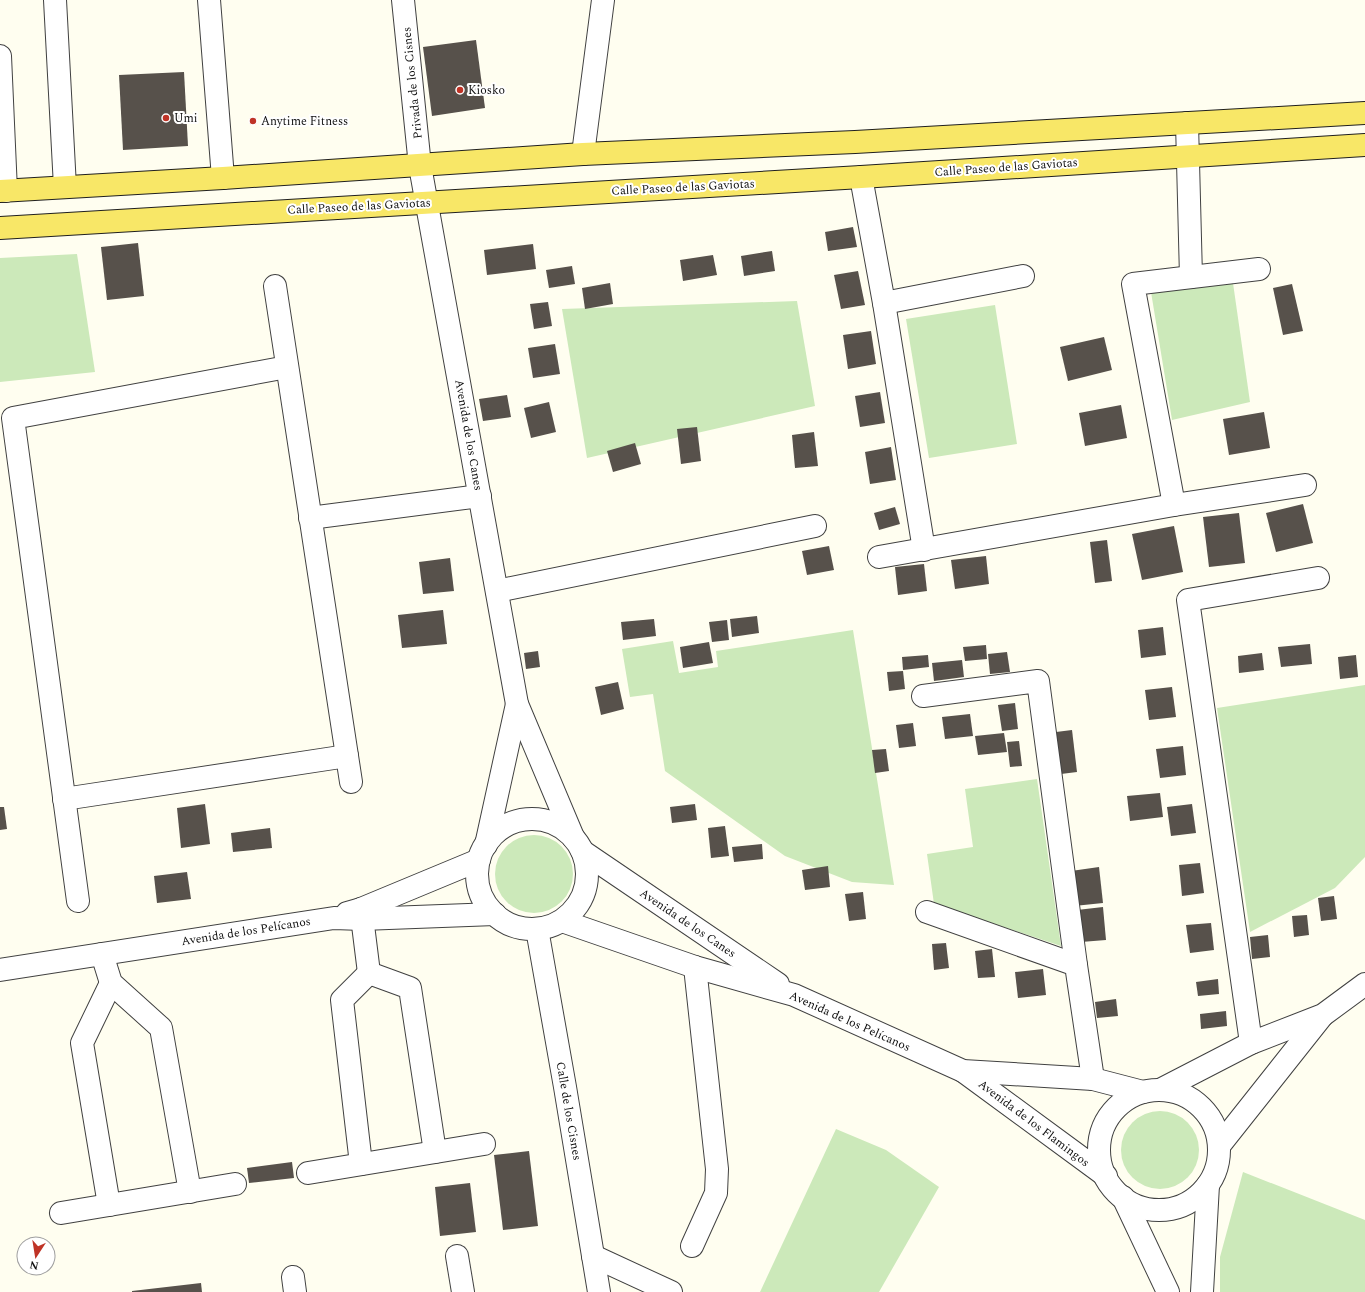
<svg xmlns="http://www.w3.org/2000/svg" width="1365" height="1292" font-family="Spectral,serif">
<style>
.green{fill:#cce9ba}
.building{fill:#57514b}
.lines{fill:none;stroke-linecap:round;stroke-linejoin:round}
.minor-casing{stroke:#414141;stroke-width:24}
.major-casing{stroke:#1f1f1f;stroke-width:24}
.minor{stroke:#fff;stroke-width:22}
.major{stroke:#f8e767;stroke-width:22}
.poi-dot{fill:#bf3326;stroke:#fff;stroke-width:1.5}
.labels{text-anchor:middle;stroke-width:4;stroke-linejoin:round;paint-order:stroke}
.street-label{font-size:12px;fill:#0e0e0e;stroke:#fff}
.poi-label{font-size:12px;fill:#0e0e0e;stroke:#fff;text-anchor:start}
</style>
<rect width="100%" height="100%" fill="#fffef0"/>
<!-- green -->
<g class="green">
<polygon points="77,254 95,372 0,382 0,258"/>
<polygon points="1233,283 1250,402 1172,420 1151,292"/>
<polygon points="797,301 815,406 587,458 562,309"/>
<polygon points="995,305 1017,444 929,458 906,319"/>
<polygon points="853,630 894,885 852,882 785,856 665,771 653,694 630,697 622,649 673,641 679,673 718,667 716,651"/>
<polygon points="1365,685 1365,857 1335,888 1250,932 1217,708"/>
<polygon points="1037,779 1061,946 934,904 927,854 973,847 965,789"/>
<circle cx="534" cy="874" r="39"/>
<circle cx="1160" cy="1150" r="39"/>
<polygon points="836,1129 886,1150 939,1187 879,1292 760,1292"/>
<polygon points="1243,1172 1365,1220 1365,1292 1220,1292 1220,1257"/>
</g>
<!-- building -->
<g class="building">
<polygon points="476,40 485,108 432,116 423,47"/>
<polygon points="184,72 188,146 123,150 119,75"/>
<polygon points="853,227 857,247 828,251 825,232"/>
<polygon points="138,243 144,296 107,300 101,247"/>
<polygon points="533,244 536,269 487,275 484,250"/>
<polygon points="772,251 775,271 744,276 741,256"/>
<polygon points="713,255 717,275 683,281 680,260"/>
<polygon points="572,266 575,284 549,288 546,270"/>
<polygon points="858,271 865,305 841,309 834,275"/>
<polygon points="610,283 613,304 585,309 582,288"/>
<polygon points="1292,284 1303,331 1283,335 1273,288"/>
<polygon points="548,302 552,326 534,329 530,304"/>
<polygon points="871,331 876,364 848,369 843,335"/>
<polygon points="1104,337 1112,370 1068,381 1060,347"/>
<polygon points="555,344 560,374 533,378 528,348"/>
<polygon points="880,392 885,423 860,427 855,396"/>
<polygon points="507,395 511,417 483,421 479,399"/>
<polygon points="549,402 556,432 531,438 524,408"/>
<polygon points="1121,405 1127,438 1085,446 1079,413"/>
<polygon points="1264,412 1270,448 1229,455 1223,419"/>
<polygon points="697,427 701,461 681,464 677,429"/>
<polygon points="814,432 818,466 795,468 792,435"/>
<polygon points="635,443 641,464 613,472 607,451"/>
<polygon points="891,447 896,480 870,484 865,452"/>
<polygon points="1303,504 1313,543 1276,552 1266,513"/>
<polygon points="895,507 900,524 879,530 874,513"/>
<polygon points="1239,513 1245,563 1209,567 1203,517"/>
<polygon points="1174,526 1183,572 1142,580 1132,534"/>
<polygon points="1107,540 1112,581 1095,583 1090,542"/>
<polygon points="829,546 834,570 807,575 802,551"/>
<polygon points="986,556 989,584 955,589 951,560"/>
<polygon points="450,558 454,591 423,594 419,562"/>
<polygon points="924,564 927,591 898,595 895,567"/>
<polygon points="443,610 447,644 402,648 398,615"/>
<polygon points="757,616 759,633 732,637 730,619"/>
<polygon points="654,619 656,636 623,640 621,622"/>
<polygon points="727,620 729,640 712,642 709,622"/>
<polygon points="1163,627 1166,655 1141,658 1138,630"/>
<polygon points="709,642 713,663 683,668 680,647"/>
<polygon points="1310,644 1312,664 1281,667 1278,647"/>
<polygon points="986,645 987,659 965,661 963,647"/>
<polygon points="538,651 540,667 526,669 524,653"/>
<polygon points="1007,652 1010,672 990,674 988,654"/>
<polygon points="1262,653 1264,670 1239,673 1238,656"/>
<polygon points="928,655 929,667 903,670 902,657"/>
<polygon points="1356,655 1358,677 1340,679 1338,657"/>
<polygon points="962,660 964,677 934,681 932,663"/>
<polygon points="903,671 905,689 889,691 887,672"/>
<polygon points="618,682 624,709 601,715 595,687"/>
<polygon points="1172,687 1176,717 1149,720 1145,690"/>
<polygon points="1015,703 1018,729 1002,731 998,705"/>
<polygon points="970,714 973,736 945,739 942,717"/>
<polygon points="913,723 916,746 899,748 896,725"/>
<polygon points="1072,730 1077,772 1053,775 1048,733"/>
<polygon points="1004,733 1007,752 978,755 975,736"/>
<polygon points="1019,741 1022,766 1010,767 1007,742"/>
<polygon points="1183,746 1186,775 1160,778 1156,749"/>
<polygon points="886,749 889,771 875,773 872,750"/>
<polygon points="1160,793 1163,817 1130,821 1127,796"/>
<polygon points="205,804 210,844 181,848 177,808"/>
<polygon points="695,804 697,820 672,823 670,807"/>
<polygon points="1192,804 1196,833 1171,836 1167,807"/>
<polygon points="0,807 4,807 7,829 0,830"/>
<polygon points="725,826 729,856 711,858 708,828"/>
<polygon points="270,828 272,848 233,852 231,833"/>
<polygon points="762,844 763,859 734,862 732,847"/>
<polygon points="1200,863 1204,893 1182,896 1179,865"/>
<polygon points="828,866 830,887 805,890 802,870"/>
<polygon points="1099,867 1103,903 1074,906 1071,871"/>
<polygon points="187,872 191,899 157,903 154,876"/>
<polygon points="863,892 866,919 849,921 845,894"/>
<polygon points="1334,896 1337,919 1321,921 1318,898"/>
<polygon points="1103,907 1106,940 1081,942 1077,910"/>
<polygon points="1307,915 1309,935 1294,937 1292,916"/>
<polygon points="1211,923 1214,950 1190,953 1186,925"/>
<polygon points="1268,935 1270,957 1252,959 1250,937"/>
<polygon points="946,943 949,968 934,970 932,944"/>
<polygon points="992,949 995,977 978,978 975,951"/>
<polygon points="1043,969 1046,995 1018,998 1015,972"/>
<polygon points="1218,979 1219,994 1198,996 1196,982"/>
<polygon points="1116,999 1118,1016 1097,1018 1095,1002"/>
<polygon points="1226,1011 1227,1026 1201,1029 1200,1014"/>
<polygon points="529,1151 538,1226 503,1230 494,1155"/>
<polygon points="292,1162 294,1178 249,1183 247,1168"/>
<polygon points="470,1183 476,1232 440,1236 435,1187"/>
<polygon points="201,1283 202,1292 132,1292 132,1291"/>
</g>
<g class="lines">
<!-- minor casing -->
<g class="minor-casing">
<g id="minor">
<polyline points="55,0 65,187"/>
<polyline points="209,0 223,178"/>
<polyline points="403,0 420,166 517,704 573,837"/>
<polyline points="0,56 6,191"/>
<polyline points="1187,123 1191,277"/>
<polyline points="583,154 603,0"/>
<polyline points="861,177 884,303 924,550"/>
<polyline points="275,286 351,782"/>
<polyline points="884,303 1023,276"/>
<polyline points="1174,505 1133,284 1259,269"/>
<polyline points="310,518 480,496"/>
<polyline points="879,557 1174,505 1305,485"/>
<polyline points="497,591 815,526"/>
<polyline points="923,696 1038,681 1076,965"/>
<polyline points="64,799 347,756"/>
<circle cx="532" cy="874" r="55"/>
<polyline points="486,845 517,704"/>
<polyline points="582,851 778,984"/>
<polyline points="78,901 13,418 287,367"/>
<polyline points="361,909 369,973"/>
<polyline points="927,912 1076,965 1093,1079"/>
<polyline points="347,913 361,909 479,860"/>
<polyline points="562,921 695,967 794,995 963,1071 1093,1079 1143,1092"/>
<polyline points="537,929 565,1087 599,1292"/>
<polyline points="102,954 111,983 161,1028 190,1192"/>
<polyline points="0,970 334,918 362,919 495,914"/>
<polyline points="369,973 410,988 435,1152"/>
<polyline points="1251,1043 1188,600 1318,578"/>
<polyline points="963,1071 1106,1176"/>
<polyline points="1160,1090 1251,1043 1323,1015 1365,984"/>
<circle cx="1159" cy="1150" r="60"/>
<polyline points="1219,1146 1322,1016"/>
<polyline points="361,1164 342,1000 369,973"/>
<polyline points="308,1173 484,1144"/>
<polyline points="1123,1197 1168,1292"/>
<polyline points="109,1205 82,1043 111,983"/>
<polyline points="61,1213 235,1184"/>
<polyline points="692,1246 716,1193 717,1169 695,967"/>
<polyline points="457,1256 463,1292"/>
<polyline points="593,1256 671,1292"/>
<polyline points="293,1277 295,1292"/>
<polyline points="1202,1292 1208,1185"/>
</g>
</g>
<!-- major casing -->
<g class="major-casing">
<g id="major">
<polyline points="0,191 223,178 583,154 855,142 1365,113"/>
<polyline points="0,228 861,177 1365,145"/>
</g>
</g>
<!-- minor -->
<use href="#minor" class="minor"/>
<!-- major -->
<use href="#major" class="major"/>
</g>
<!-- markers -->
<g class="poi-dot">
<circle cx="460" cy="90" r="4"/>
<circle cx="166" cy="118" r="4"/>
<circle cx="253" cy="121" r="4"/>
</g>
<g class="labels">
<!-- street labels -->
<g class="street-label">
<text transform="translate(412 83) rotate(-96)" y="4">Privada de los Cisnes</text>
<text transform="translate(1006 167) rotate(-4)" y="4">Calle Paseo de las Gaviotas</text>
<text transform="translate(683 187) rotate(-3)" y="4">Calle Paseo de las Gaviotas</text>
<text transform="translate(359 206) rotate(-3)" y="4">Calle Paseo de las Gaviotas</text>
<text transform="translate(469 435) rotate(80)" y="4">Avenida de los Canes</text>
<text transform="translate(688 923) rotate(34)" y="4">Avenida de los Canes</text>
<text transform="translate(246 931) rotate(-9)" y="4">Avenida de los Pelícanos</text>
<text transform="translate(850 1021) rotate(24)" y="4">Avenida de los Pelícanos</text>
<text transform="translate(569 1111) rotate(80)" y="4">Calle de los Cisnes</text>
<text transform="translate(1034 1123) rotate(37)" y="4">Avenida de los Flamingos</text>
</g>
<!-- poi labels -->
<g class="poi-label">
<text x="468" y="94">Kiosko</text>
<text x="174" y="122">Umi</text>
<text x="261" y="125">Anytime Fitness</text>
</g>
</g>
<!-- north arrow -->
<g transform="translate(36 1256) rotate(192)"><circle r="19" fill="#ffffff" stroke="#9f9f9f"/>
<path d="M0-3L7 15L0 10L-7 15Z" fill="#bf3326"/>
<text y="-6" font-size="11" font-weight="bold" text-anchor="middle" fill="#0e0e0e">N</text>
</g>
</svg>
